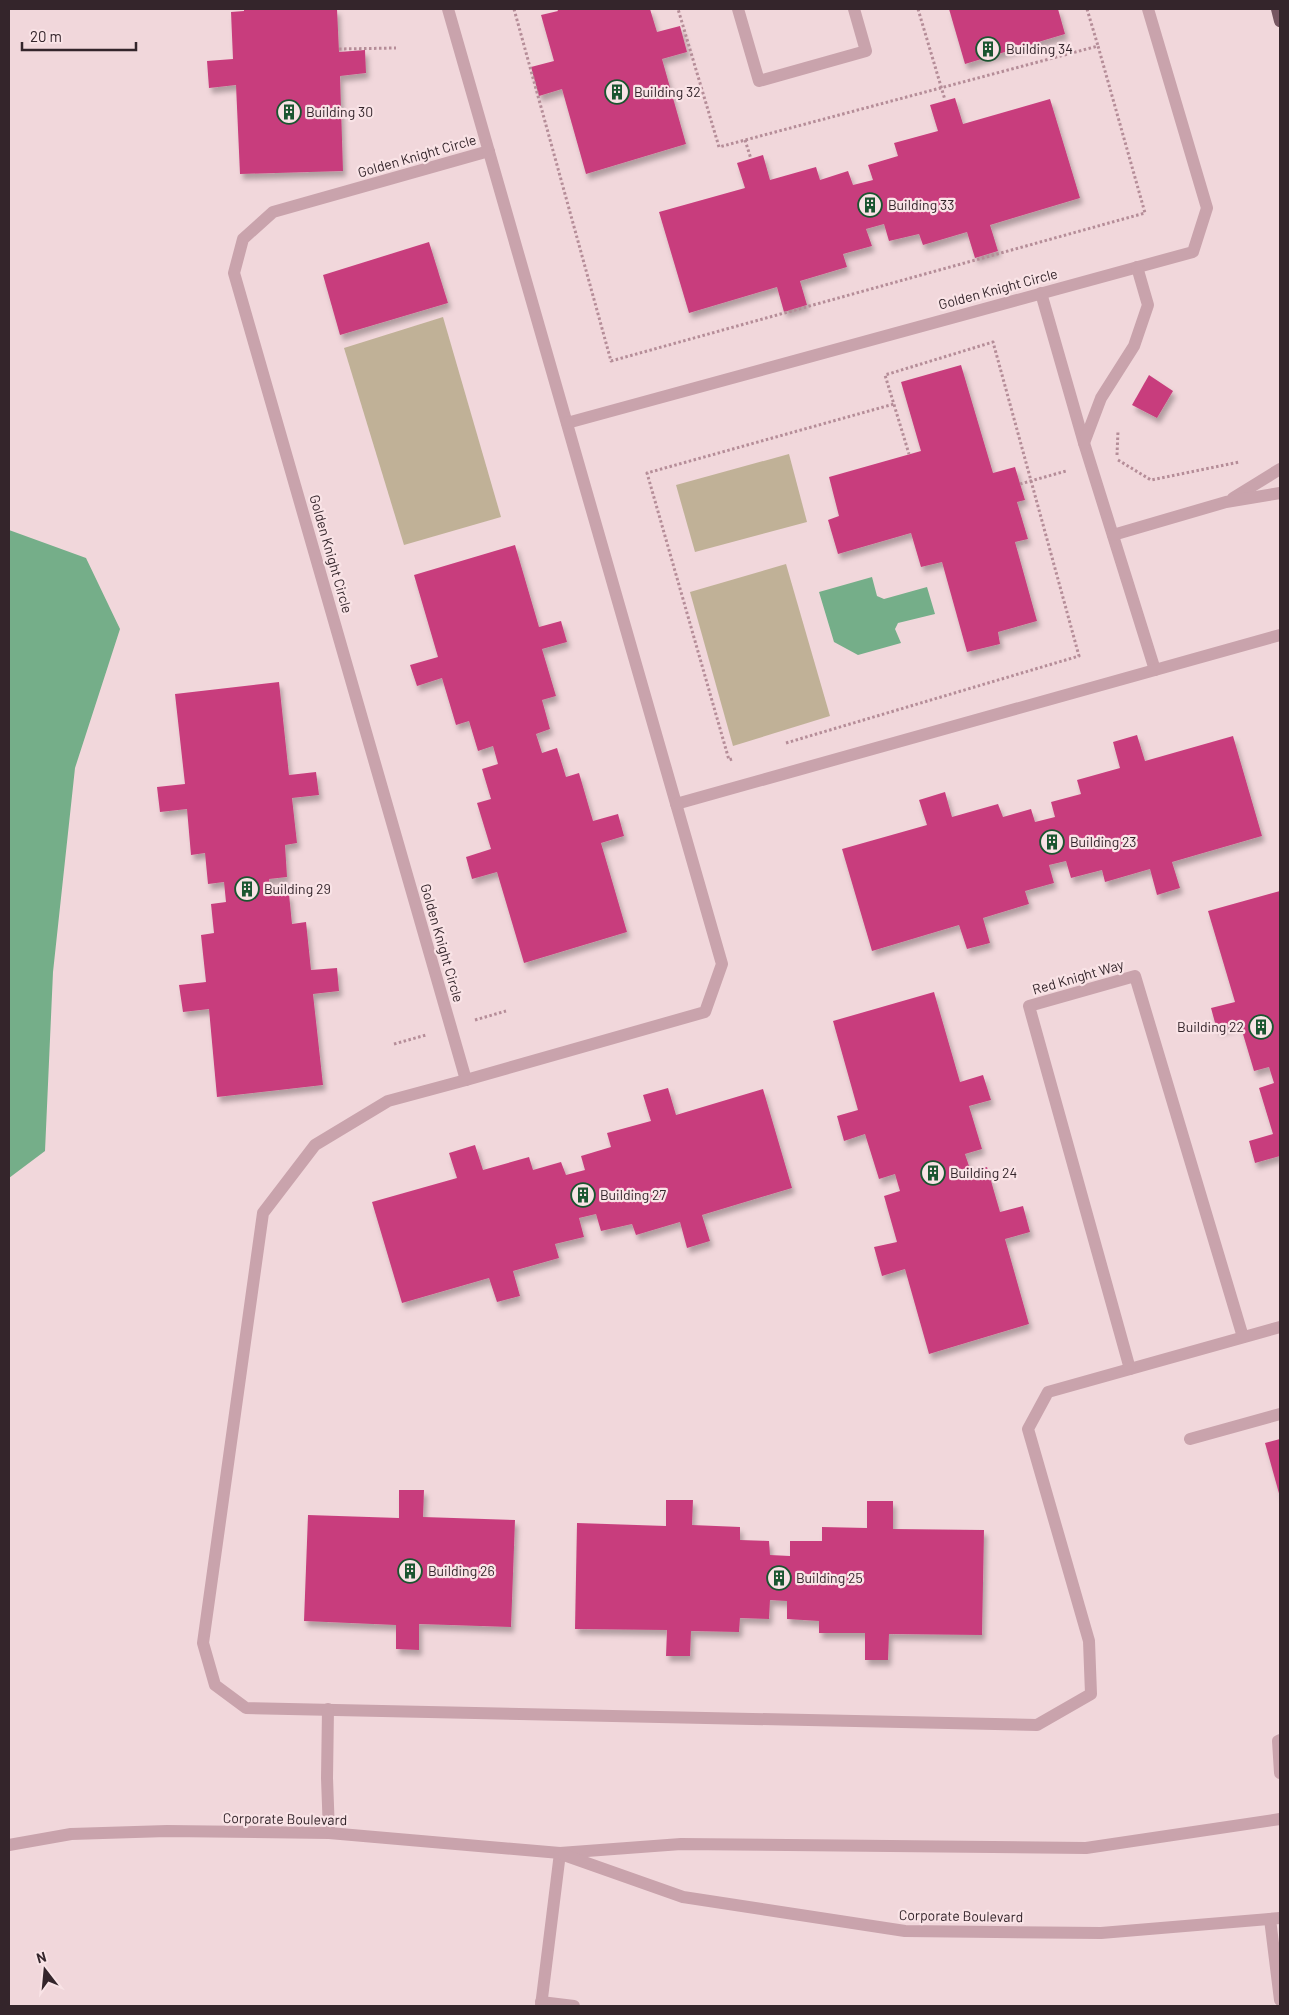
<svg xmlns="http://www.w3.org/2000/svg" width="1289" height="2015" font-family="Barlow,sans-serif">
<style>
.green{fill:#c0b197}
.water{fill:#75ae89}
.building{fill:#c83e7d;filter:url(#shadow)}
.lines{fill:none;stroke-linecap:round;stroke-linejoin:round}
.path{stroke:#b58d98;stroke-width:3;stroke-dasharray:2.5 2.5;stroke-linecap:butt}
.service{stroke:#c9a3ac;stroke-width:12}
.tertiary{stroke:#c9a3ac;stroke-width:12}
.primary{stroke:#765661;stroke-width:12}
.labels{text-anchor:middle;stroke-width:4.5;stroke-linejoin:round;paint-order:stroke}
.poi-label{font-size:14px;fill:#34252b;stroke:#f9e3e6;text-anchor:start}
.street-label{font-size:14px;fill:#34252b;stroke:#f9e3e6}
</style>
<defs>
<filter id="shadow"><feDropShadow dx="3" dy="5.5" stdDeviation="2.5" flood-color="#0004"/></filter>
</defs>
<rect width="100%" height="100%" fill="#f1d7db"/>
<!-- green -->
<g class="green">
<polygon points="443,317 501,517 404,545 344,348"/>
<polygon points="789,454 807,522 695,552 676,485"/>
<polygon points="786,564 830,716 733,746 690,592"/>
</g>
<!-- water -->
<g class="water">
<polygon points="9,530 86,558 120,629 75,768 53,972 45,1151 9,1178"/>
<polygon points="872,577 877,596 884,599 927,587 935,614 898,623 895,629 901,643 858,655 834,642 819,592"/>
</g>
<!-- building -->
<g class="building">
<polygon points="244,9 337,9 339,52 365,50 366,73 340,76 343,171 240,174 236,85 209,88 207,61 233,59 231,12 244,11"/>
<polygon points="557,9 650,9 657,32 680,26 687,52 662,59 686,144 586,174 562,89 539,96 531,67 554,61 541,15 558,11"/>
<polygon points="949,9 1058,9 1065,34 965,64"/>
<polygon points="955,98 963,124 1050,99 1080,198 990,225 998,251 975,258 967,232 923,245 919,234 889,241 884,224 866,229 872,246 843,254 847,267 800,281 807,305 784,312 777,287 689,313 659,212 745,188 737,163 763,155 770,180 816,167 820,180 848,171 853,185 873,180 868,165 898,156 894,143 938,131 930,105"/>
<polygon points="429,242 448,303 340,335 323,275"/>
<polygon points="961,365 993,473 1015,467 1025,500 1017,502 1028,539 1015,542 1037,621 998,632 1000,644 967,652 942,562 921,567 911,533 838,554 828,520 839,516 829,477 921,451 901,382"/>
<polygon points="1149,375 1173,391 1157,418 1132,405"/>
<polygon points="515,545 539,627 561,621 567,642 542,649 556,696 542,700 550,729 536,734 542,753 557,748 566,777 579,773 593,821 618,814 624,836 601,843 627,932 524,963 497,872 472,879 466,857 491,849 477,803 491,799 482,769 498,764 493,746 478,751 469,721 456,725 442,678 417,686 410,665 438,657 414,575"/>
<polygon points="279,682 289,775 316,772 319,795 292,798 297,843 285,845 287,877 269,879 271,896 289,894 292,924 306,922 311,970 337,968 339,991 313,994 323,1085 217,1097 209,1009 183,1012 179,985 206,982 201,935 214,933 211,904 226,902 224,882 208,884 205,853 191,855 187,809 160,812 157,787 185,784 175,694"/>
<polygon points="1137,735 1145,761 1233,736 1262,836 1172,862 1180,888 1157,895 1150,869 1105,882 1102,870 1071,878 1066,861 1049,865 1054,883 1025,891 1029,904 983,918 990,943 967,949 959,925 872,951 842,849 927,825 919,800 945,792 952,817 998,804 1003,817 1031,809 1035,822 1055,817 1051,802 1081,794 1077,780 1120,768 1113,742"/>
<polygon points="1280,891 1280,1156 1255,1163 1249,1141 1273,1134 1259,1088 1274,1083 1269,1067 1254,1071 1240,1024 1217,1030 1211,1008 1235,1002 1208,911"/>
<polygon points="934,992 960,1082 983,1075 991,1100 969,1106 982,1149 965,1154 971,1172 987,1167 1000,1212 1023,1206 1030,1232 1005,1239 1029,1324 929,1354 905,1269 882,1276 874,1247 897,1242 884,1196 900,1191 895,1174 879,1179 865,1134 844,1141 837,1116 858,1110 833,1021"/>
<polygon points="668,1088 676,1115 763,1089 792,1188 702,1215 710,1241 687,1248 680,1222 636,1235 632,1224 601,1231 596,1214 579,1218 584,1237 555,1244 559,1258 513,1271 520,1296 497,1302 489,1278 402,1303 372,1202 457,1178 449,1153 475,1145 483,1170 529,1157 533,1170 561,1162 566,1175 585,1170 581,1156 611,1147 607,1133 651,1121 643,1095"/>
<polygon points="1280,1439 1280,1497 1265,1443"/>
<polygon points="399,1490 424,1490 423,1517 515,1520 511,1627 419,1624 419,1650 396,1649 396,1625 304,1621 308,1515 399,1518"/>
<polygon points="666,1500 693,1500 692,1525 740,1527 740,1540 769,1541 770,1555 790,1556 790,1541 822,1541 822,1527 867,1528 867,1501 893,1501 893,1529 984,1530 982,1635 889,1634 888,1660 865,1660 865,1633 819,1633 819,1621 787,1619 787,1601 770,1600 769,1619 740,1618 739,1632 691,1631 690,1656 666,1656 667,1630 575,1629 577,1523 666,1526"/>
</g>
<g class="lines">
<!-- path -->
<g class="path">
<polyline points="514,9 611,361 1145,213 1098,46 719,147 678,9"/>
<polyline points="918,9 945,100"/>
<polyline points="1087,9 1098,46"/>
<polyline points="339,49 396,48"/>
<polyline points="745,140 751,159"/>
<polyline points="1117,455 1118,431"/>
<polyline points="1118,460 1151,480 1239,462"/>
<polyline points="1020,484 1066,471"/>
<polyline points="786,743 1079,656 993,342 885,375 909,454"/>
<polyline points="732,759 729,760 647,473 894,404"/>
<polyline points="475,1020 506,1011"/>
<polyline points="394,1044 426,1035"/>
</g>
<!-- service -->
<g class="service">
<polyline points="448,9 722,964 705,1012 466,1080 234,273 243,239 273,212 489,151"/>
<polyline points="738,9 759,81 866,51 854,9"/>
<polyline points="1041,293 1084,443 1155,670"/>
<polyline points="567,423 1193,252 1207,208 1148,9"/>
<polyline points="1084,443 1101,398 1134,346 1148,305 1137,267"/>
<polyline points="1233,498 1280,469"/>
<polyline points="1113,535 1226,502 1280,493"/>
<polyline points="676,804 1280,635"/>
<polyline points="466,1080 388,1101 315,1145 263,1213 203,1643 215,1685 246,1708 1037,1725 1091,1694 1089,1641 1028,1429 1048,1392 1280,1327"/>
<polyline points="1130,1369 1029,1006 1135,976 1243,1337"/>
<polyline points="1190,1439 1280,1414"/>
<polyline points="328,1709 327,1778 329,1833"/>
<polyline points="1280,1740 1278,1741 1280,1773"/>
<polyline points="1270,1919 1280,2000"/>
<polyline points="541,2002 574,2006"/>
<polyline points="541,2006 560,1853"/>
</g>
<!-- tertiary -->
<g class="tertiary">
<polyline points="9,1845 71,1834 167,1831 329,1833 560,1853 681,1844 1086,1848 1280,1819"/>
<polyline points="564,1855 683,1897 905,1931 1101,1933 1280,1918"/>
</g>
<!-- primary -->
<polyline class="primary" points="1277,9 1280,21"/>
</g>
<!-- icons -->
<defs>
<g id="building-ring" transform="scale(1.25)"><circle r="9.5" fill="#f9e3e6" stroke="#1a5530" stroke-width="1.5"/><path d="M-4-6H4V6H1V3H-1V6H-4ZM-2.5-4.3h1.7v1.8h-1.7ZM.8-4.3h1.7v1.8H.8ZM-2.5-1h1.7V.8h-1.7ZM.8-1h1.7V.8H.8Z" fill="#1a5530"/></g>
</defs>
<g fill-rule="evenodd">
<use href="#building-ring" x="988" y="49"/>
<use href="#building-ring" x="617" y="92"/>
<use href="#building-ring" x="289" y="112"/>
<use href="#building-ring" x="870" y="205"/>
<use href="#building-ring" x="1052" y="842"/>
<use href="#building-ring" x="247" y="889"/>
<use href="#building-ring" x="1261" y="1027"/>
<use href="#building-ring" x="933" y="1173"/>
<use href="#building-ring" x="583" y="1195"/>
<use href="#building-ring" x="410" y="1571"/>
<use href="#building-ring" x="779" y="1578"/>
</g>
<g class="labels">
<!-- poi labels -->
<g class="poi-label">
<text x="1006" y="54">Building 34</text>
<text x="634" y="97">Building 32</text>
<text x="306" y="117">Building 30</text>
<text x="888" y="210">Building 33</text>
<text x="1070" y="847">Building 23</text>
<text x="264" y="894">Building 29</text>
<text x="1244" y="1032" text-anchor="end">Building 22</text>
<text x="950" y="1178">Building 24</text>
<text x="600" y="1200">Building 27</text>
<text x="428" y="1576">Building 26</text>
<text x="796" y="1583">Building 25</text>
</g>
<!-- street labels -->
<g class="street-label">
<text transform="translate(417 156) rotate(-16)" y="5">Golden Knight Circle</text>
<text transform="translate(998 289) rotate(-15)" y="5">Golden Knight Circle</text>
<text transform="translate(331 554) rotate(74)" y="5">Golden Knight Circle</text>
<text transform="translate(442 943) rotate(74)" y="5">Golden Knight Circle</text>
<text transform="translate(1078 977) rotate(-16)" y="5">Red Knight Way</text>
<text transform="translate(285 1819) rotate(1)" y="5">Corporate Boulevard</text>
<text transform="translate(961 1916) rotate(1)" y="5">Corporate Boulevard</text>
</g>
</g>
<!-- border -->
<rect width="1289" height="2015" fill="none" stroke="#34252b" stroke-width="20"/>
<!-- north arrow -->
<g transform="translate(45 1970) rotate(344)" stroke="#f9e3e6" stroke-width="4" paint-order="stroke">
<path d="M0-4L9 19L0 12L-9 19Z" fill="#34252b"/>
<text y="-8" font-size="14" font-weight="bold" text-anchor="middle" fill="#34252b">N</text>
</g>
<!-- scale -->
<path d="M22 42v8h114v-8" fill="none" stroke="#34252b" stroke-width="2.5"/>
<text x="30" y="42" font-size="15" fill="#34252b" stroke="#f9e3e6" stroke-width="4" paint-order="stroke">20 m</text>
</svg>
